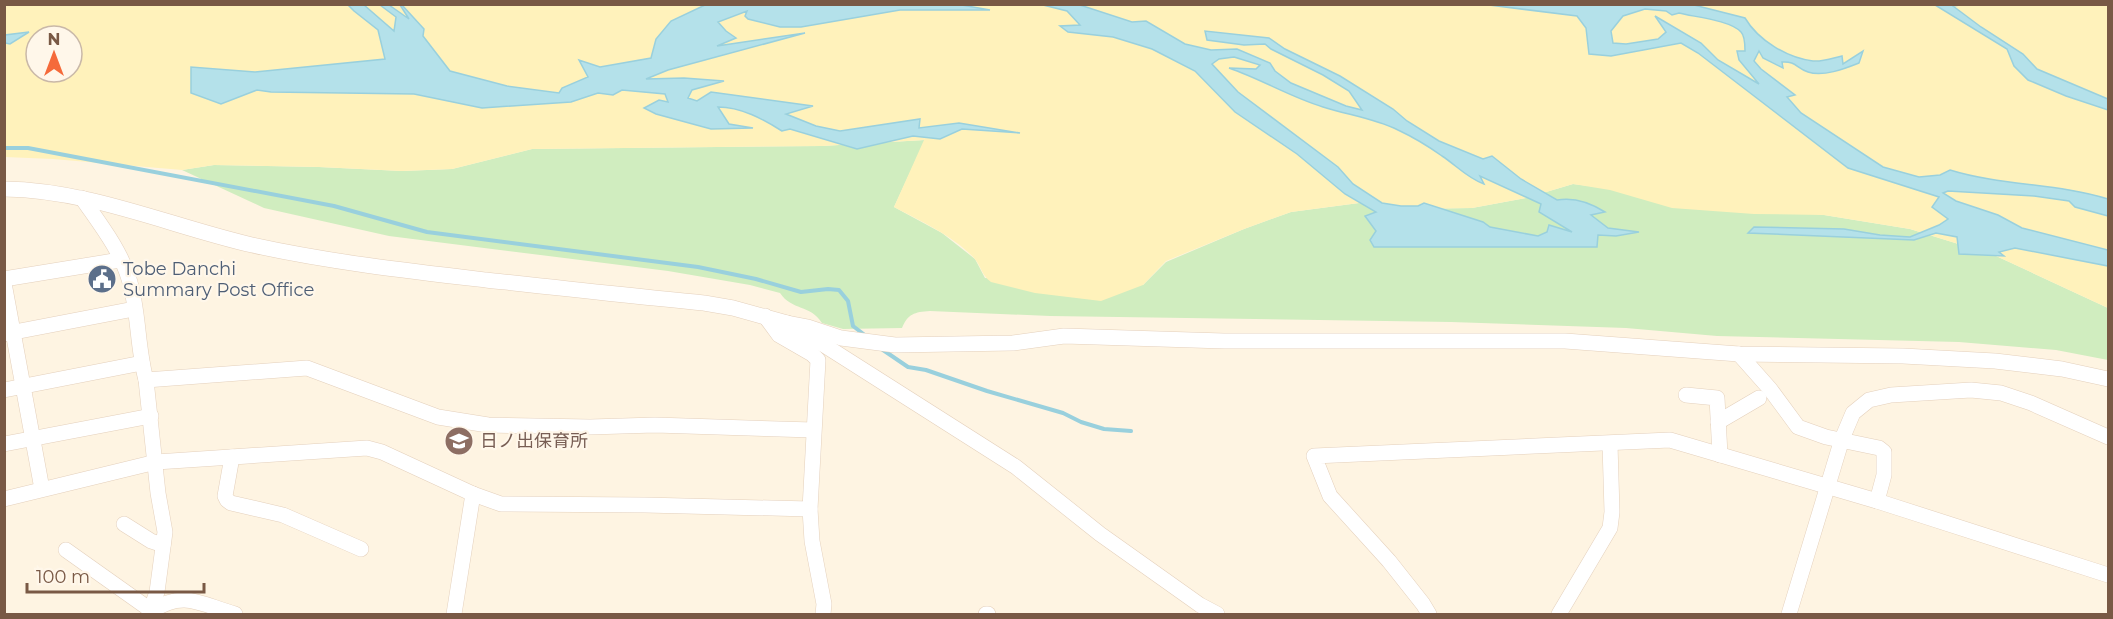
<svg xmlns="http://www.w3.org/2000/svg" width="2113" height="619" font-family="Montserrat,'Noto Sans JP',sans-serif">
<style>
.green{fill:#d0edbf}
.sand{fill:#fff2bb;fill-rule:evenodd}
.water{fill:#b4e1ea;stroke:#99d0dd;stroke-width:1.5;fill-rule:evenodd}
.lines{fill:none;stroke-linecap:round;stroke-linejoin:round}
.stream{stroke:#99d0dd;stroke-width:4}
.minor-casing{stroke:#e4d0bc;stroke-width:16}
.minor{stroke:#fff;stroke-width:15}
.labels{text-anchor:middle;stroke-width:4.5;stroke-linejoin:round;paint-order:stroke}
.service-label{font-size:18px;fill:#4e5e75;stroke:#fff7ea;text-anchor:start}
.education-label{font-size:18px;fill:#785e54;stroke:#fff7ea;text-anchor:start}
</style>
<rect width="100%" height="100%" fill="#fef4e2"/>
<!-- green -->
<path class="green" d="M925 140 894 207 942 233 975 259 985 278 1143 285 1166 262 1244 229 1291 212 1359 203 1404 209 1472 208 1526 198 1573 184 1824 215 1910 229 1994 255 2108 308V360L2056 350 1959 342 1717 336 1626 328 1451 322 1050 316 930 311C914 312 908 314 902 328L843 329 822 323C810 304 792 311 780 293L750 285 668 271 389 236 264 208 182 170 214 165 319 167 402 171 452 169 532 149 822 146Z"/>
<!-- sand -->
<path class="sand" d="M4 5H2108V308L1994 255 1910 229 1824 215 1754 214 1672 208 1610 190 1573 184 1526 198 1472 208 1404 209 1359 203 1291 212 1244 229 1166 261 1143 285 1101 301 1035 293 991 282C982 276 981 266 974 258 955 237 919 220 894 207L924 140 822 146 532 149 452 169 402 171 319 167 214 165 182 170 53 159 5 157ZM36 36H72V72H36Z"/>
<!-- water -->
<g class="water">
<path d="M348 5H364L394 31 396 17 380 5H389L409 19 400 5H402L424 29 423 36 450 71 507 86 559 93 562 88 588 77 579 60 600 67 651 58 656 39 671 21 705 5 956 4 990 10H900L801 27H780L748 19 745 16 747 11 718 22 726 31 736 38 717 46 805 33 668 70 646 79 684 78 724 81 692 90 688 98 697 101 711 92 813 106 786 114 816 126 840 131 920 119 919 128 959 123 1020 133 962 129 940 139 913 136 857 149 790 129 782 131C763 119 741 107 718 107L729 124 753 128 711 129 656 114 644 108 659 100 668 102 665 94 622 90 613 95 598 93 571 102 482 108 414 94 271 92 257 90 221 104 191 93V67L255 72 385 59 378 30 354 11Z"/>
<path d="M1043 5H1080L1132 22 1146 21 1185 44 1211 50 1237 49 1270 63 1275 71 1291 83 1346 106 1362 110 1349 91 1323 75 1271 49 1265 44 1244 45 1207 40 1205 31 1269 38 1285 49 1340 76 1393 109 1407 121 1439 141 1483 159 1492 156 1521 179 1557 200C1574 197 1591 203 1605 212L1591 215 1608 228 1639 232 1616 236 1598 235 1597 247H1374L1370 240 1376 231 1365 216 1376 212 1345 194 1297 154 1235 112 1195 71 1152 49 1113 37 1068 32 1060 26 1080 25 1067 11ZM1234 57 1260 65 1256 69 1229 68C1261 79 1290 97 1323 107 1348 115 1374 118 1398 130 1413 137 1428 146 1442 156 1456 165 1467 178 1484 184L1480 176 1541 204 1539 212 1572 232 1549 225 1547 232 1538 236 1490 227 1483 222 1424 203 1418 206H1401L1382 203 1353 184 1338 167 1238 92 1212 64 1219 59Z"/>
<path d="M1489 5H1694L1745 18C1758 40 1787 58 1813 61 1822 62 1833 58 1842 56L1843 64 1863 51 1859 63C1844 69 1823 77 1808 72 1796 68 1796 61 1782 62L1783 68 1763 58 1759 51 1754 61 1761 69 1795 95 1787 97 1801 113 1883 167 1919 177 1940 175 1950 170C2002 186 2057 183 2108 199V216L2075 207 2069 201 2034 196 1948 191 1943 193 1956 201 1998 215 2022 228 2108 250V266L2015 248 1999 252 2004 256 1959 254 1957 237 1936 233 1914 240 1748 233 1754 227 1844 229 1880 235 1910 237 1939 225 1948 219 1932 207 1939 197 1848 168 1698 53 1681 43 1611 56 1589 54 1586 28 1577 16ZM1645 9 1666 11 1672 15 1679 13C1694 17 1730 20 1741 32 1745 36 1745 45 1745 51H1737L1739 60 1759 84 1718 60 1701 43 1655 16 1666 32 1658 39 1626 44 1613 43 1611 31 1623 16Z"/>
<polygon points="1935,5 1960,5 1953,6 1981,27 2023,54 2037,69 2108,99 2108,110 2066,96 2028,80 2014,66 2007,49"/>
<polygon points="29,32 10,44 5,43 5,35"/>
</g>
<g class="lines">
<!-- stream -->
<g class="stream">
<polyline points="4,148 28,148 334,206 427,232 698,267 756,279 801,292 828,289 839,290 848,301 853,326 866,336"/>
<polyline points="883,350 908,367 926,370 987,391 1063,413 1081,422 1104,429 1131,431"/>
</g>
<!-- minor casing -->
<g class="minor-casing">
<g id="minor">
<path d="M4 189C90 190 170 226 252 245 329 262 408 271 486 280 559 288 631 296 704 303L733 308 787 323 824 345 1016 467 1100 534 1200 605 1217 614"/>
<path d="M82 198C99 223 120 249 129 279 139 311 137 347 146 380L158 493 165 532 157 592 149 614"/>
<polyline points="4,279 120,260"/>
<polyline points="4,283 42,489"/>
<polyline points="787,323 808,327 841,338 895,345 1013,343 1064,336 1224,341 1565,341 1739,354 1903,356 1995,361 2062,369 2108,379"/>
<polyline points="4,334 134,309"/>
<polyline points="1739,354 1770,389 1798,427 1826,437 1879,448 1884,452 1884,475 1877,501"/>
<polyline points="146,380 307,368 438,417 488,425 590,427 655,425 813,430"/>
<polyline points="4,390 142,363"/>
<polyline points="1686,395 1717,398 1720,455"/>
<polyline points="1718,422 1759,398"/>
<polyline points="4,444 151,416"/>
<polyline points="232,457 225,496 227,500 231,503 283,515 361,549"/>
<polyline points="4,499 156,462 367,448 382,452 473,494 501,504 645,505 810,509 818,360 812,354 779,335 765,316"/>
<polyline points="810,509 812,541 824,604 823,614"/>
<polyline points="124,524 151,541 163,545"/>
<path d="M66 550 152 611C184 589 202 605 235 614"/>
<polyline points="454,614 473,494"/>
<polyline points="986,614 988,614"/>
<polyline points="1429,614 1423,604 1389,561 1330,496 1314,456 1670,440 1877,501 2108,575"/>
<polyline points="1559,614 1610,528 1612,512 1610,444"/>
<polyline points="1789,614 1842,439 1853,413 1869,400 1891,395 1971,390 2001,393 2031,403 2108,437"/>
</g>
</g>
<!-- minor -->
<use href="#minor" class="minor"/>
</g>
<!-- icons -->
<defs>
<g id="civic-disc" transform="scale(1.5)"><circle r="9.5" fill="#5c6f8a" stroke="#fff7ea"/><path d="M-.6-6.5H3V-4.5H.6V-3L4-1V1h2V6H-6V1h2V-1L-.6-3ZM-1.2 2.5V6h2.4V2.5Z" fill="#fff"/></g>
<g id="school-disc" transform="scale(1.5)"><circle r="9.5" fill="#8d6e63" stroke="#fff7ea"/><path d="M0-5L7-2L0 1L-7-2ZM-4 1L0 2.5L4 1V4Q0 6-4 4Z" fill="#fff"/></g>
</defs>
<g fill-rule="evenodd">
<use href="#civic-disc" x="102" y="279"/>
<use href="#school-disc" x="459" y="441"/>
</g>
<g class="labels">
<!-- service labels -->
<g class="service-label">
<text x="123" y="275">Tobe Danchi<tspan x="123" dy="21">Summary Post Office</tspan></text>
</g>
<!-- education labels -->
<g class="education-label">
<text x="480" y="447">日ノ出保育所</text>
</g>
</g>
<!-- border -->
<rect width="2113" height="619" fill="none" stroke="#795945" stroke-width="12"/>
<!-- north arrow -->
<g transform="translate(54 54)"><circle r="28" fill="#fff7ea" stroke="#c9b8a8" stroke-width="1.5"/>
<path d="M0-4.5L10 22L0 15L-10 22Z" fill="#f56a3a"/>
<text y="-9" font-size="16" font-weight="bold" text-anchor="middle" fill="#795945">N</text>
</g>
<!-- scale -->
<path d="M27 583v9h177v-9" fill="none" stroke="#795945" stroke-width="3"/>
<text x="36" y="583" font-size="18" fill="#795945" stroke="#fff7ea" stroke-width="4.5" paint-order="stroke">100 m</text>
</svg>
